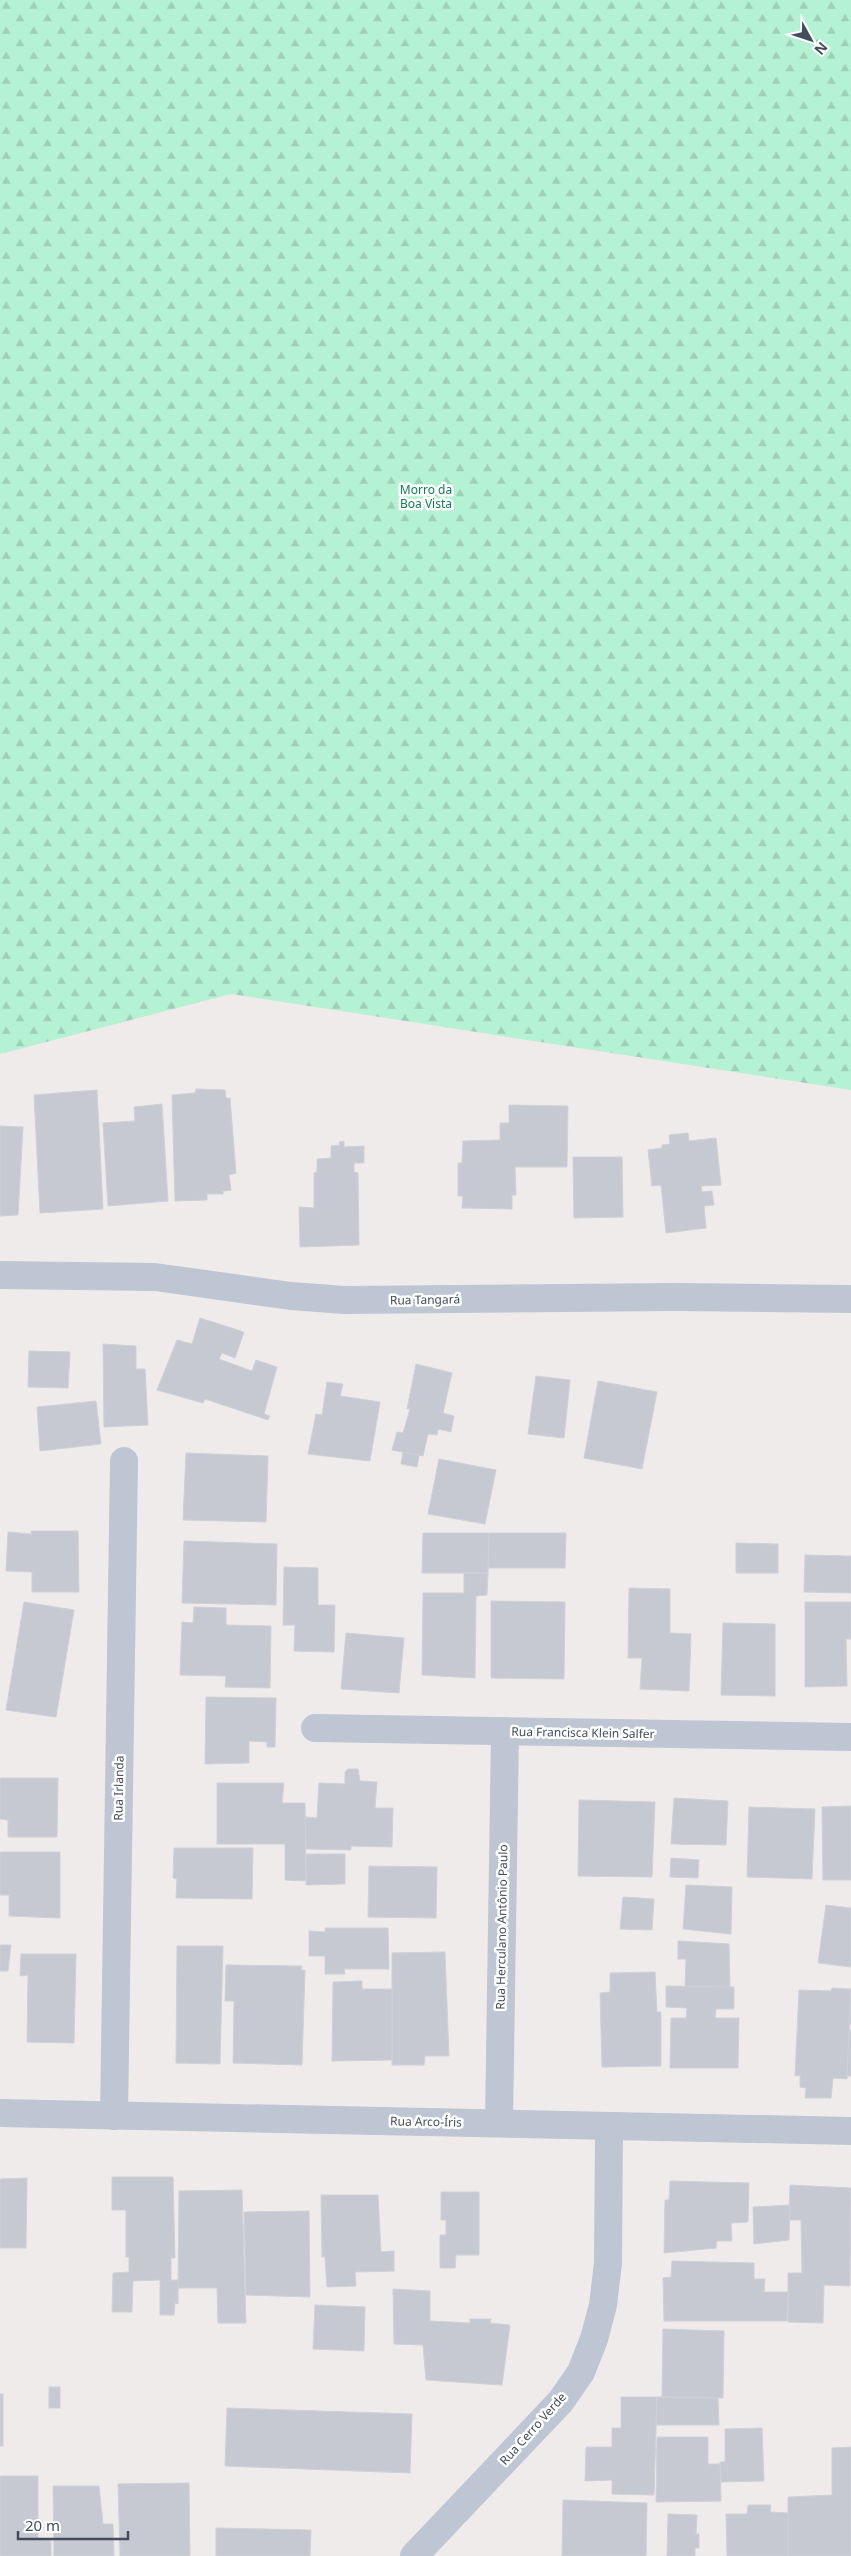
<svg xmlns="http://www.w3.org/2000/svg" width="851" height="2556" font-family="'Noto Sans',sans-serif">
<style>
.forest{fill:url(#forest-firs)}
.building{fill:#c7c9d2;stroke:#cfd0d8}
.lines{fill:none;stroke-linecap:round;stroke-linejoin:round}
.minor{stroke:#bdc6d2;stroke-width:28}
.labels{text-anchor:middle;stroke-width:5;stroke-linejoin:round;paint-order:stroke}
.park-label{font-size:12px;fill:#117e53;stroke:#fff}
.street-label{font-size:12px;fill:#434c5a;stroke:#fff}
</style>
<defs>
<pattern id="forest-firs" width="22" height="20" patternUnits="userSpaceOnUse" patternTransform="scale(1.25)"><rect width="22" height="20" fill="#b5f1d3"/><path d="M5 1l3.5 6h-7zM16 11l3.5 6h-7z" fill="#9dd0b7"/></pattern>
</defs>
<rect width="100%" height="100%" fill="#efebeb"/>
<!-- forest -->
<polygon class="forest" points="0,0 851,0 851,1090 231,994 0,1054"/>
<!-- building -->
<g class="building">
<polygon points="196,1089 225,1090 226,1098 230,1098 236,1173 229,1175 231,1190 223,1191 223,1194 207,1194 207,1200 175,1201 172,1095 195,1093"/>
<polygon points="97,1090 103,1209 40,1213 34,1095"/>
<polygon points="162,1104 168,1201 108,1206 103,1123 135,1121 134,1107"/>
<polygon points="509,1105 568,1106 567,1167 515,1167 516,1195 512,1195 512,1209 462,1208 463,1196 458,1196 458,1163 462,1163 463,1141 500,1140 500,1123 509,1123"/>
<polygon points="0,1126 23,1127 18,1215 0,1216"/>
<polygon points="688,1133 689,1141 716,1138 721,1185 701,1186 702,1192 712,1191 714,1205 704,1206 706,1228 666,1233 661,1185 652,1186 648,1150 662,1148 662,1145 670,1144 669,1135"/>
<polygon points="344,1141 344,1147 364,1146 364,1163 354,1163 354,1172 358,1173 359,1245 300,1247 299,1207 314,1208 314,1173 317,1172 317,1159 331,1158 331,1146 340,1145 339,1142"/>
<polygon points="573,1157 622,1157 623,1217 574,1218"/>
<polygon points="200,1318 244,1332 235,1358 222,1353 219,1359 252,1371 256,1360 277,1367 264,1414 270,1416 268,1420 205,1399 203,1403 157,1390 177,1340 192,1344"/>
<polygon points="103,1344 136,1346 136,1369 145,1369 148,1425 104,1427"/>
<polygon points="29,1351 70,1352 68,1388 28,1387"/>
<polygon points="416,1364 452,1373 443,1413 454,1416 451,1432 438,1429 437,1435 428,1434 423,1456 392,1450 397,1432 403,1433 410,1409 407,1409"/>
<polygon points="536,1376 570,1380 564,1438 528,1434"/>
<polygon points="598,1381 657,1392 642,1469 584,1458"/>
<polygon points="327,1382 343,1384 340,1396 380,1402 370,1461 308,1454 316,1414 322,1415"/>
<polygon points="96,1401 101,1444 40,1451 37,1407"/>
<polygon points="403,1452 419,1455 417,1467 401,1464"/>
<polygon points="186,1453 268,1456 266,1522 183,1520"/>
<polygon points="439,1459 496,1470 485,1524 428,1514"/>
<polygon points="31,1531 78,1531 79,1592 32,1592 32,1572 6,1571 8,1532 32,1534"/>
<polygon points="423,1533 489,1533 488,1573 422,1573"/>
<polygon points="489,1533 566,1533 565,1568 488,1568"/>
<polygon points="184,1541 277,1544 276,1605 182,1603"/>
<polygon points="736,1543 778,1544 778,1573 736,1573"/>
<polygon points="805,1555 851,1556 851,1593 804,1592"/>
<polygon points="284,1567 318,1568 318,1605 335,1605 334,1652 294,1651 295,1625 283,1625"/>
<polygon points="464,1573 488,1573 487,1595 476,1596 475,1678 422,1675 423,1593 464,1593"/>
<polygon points="629,1588 670,1589 670,1633 691,1634 689,1691 640,1689 642,1658 628,1658"/>
<polygon points="491,1601 565,1602 564,1679 491,1678"/>
<polygon points="24,1602 74,1610 56,1717 6,1710"/>
<polygon points="805,1602 851,1602 851,1639 846,1639 847,1686 805,1687"/>
<polygon points="194,1607 226,1608 226,1625 271,1626 270,1688 225,1687 226,1676 180,1675 182,1622 193,1623"/>
<polygon points="723,1623 775,1624 775,1696 721,1695"/>
<polygon points="346,1633 404,1638 399,1693 341,1689"/>
<polygon points="206,1697 276,1698 275,1747 267,1747 267,1742 249,1741 249,1763 205,1764"/>
<polygon points="348,1769 358,1769 360,1781 377,1782 375,1808 393,1808 392,1847 351,1846 351,1850 306,1849 305,1817 317,1818 319,1783 345,1784 345,1772"/>
<polygon points="0,1778 58,1778 57,1837 8,1837 8,1820 0,1819"/>
<polygon points="217,1783 284,1783 282,1803 305,1803 306,1881 285,1880 285,1844 217,1844"/>
<polygon points="674,1798 728,1801 726,1845 671,1844"/>
<polygon points="579,1800 655,1802 652,1877 578,1876"/>
<polygon points="851,1806 851,1880 823,1880 822,1807"/>
<polygon points="749,1807 815,1809 812,1879 747,1877"/>
<polygon points="174,1848 253,1848 252,1899 176,1898 177,1879 173,1878"/>
<polygon points="0,1852 60,1852 60,1918 9,1916 9,1895 0,1895"/>
<polygon points="306,1854 345,1854 345,1884 306,1885"/>
<polygon points="671,1858 699,1860 698,1878 670,1877"/>
<polygon points="369,1866 437,1867 436,1918 368,1917"/>
<polygon points="686,1885 732,1887 731,1934 683,1929"/>
<polygon points="623,1897 654,1899 652,1930 620,1929"/>
<polygon points="826,1905 851,1908 851,1967 818,1963"/>
<polygon points="325,1928 388,1928 389,1969 344,1969 345,1974 325,1974 325,1956 309,1956 309,1931 325,1932"/>
<polygon points="678,1941 729,1944 730,1988 685,1986 686,1959 678,1959"/>
<polygon points="0,1945 11,1945 8,1971 0,1971"/>
<polygon points="177,1946 223,1946 220,2064 176,2063"/>
<polygon points="445,1952 449,2056 425,2056 424,2065 392,2065 392,1953"/>
<polygon points="21,1954 76,1954 74,2043 27,2042 28,1975 20,1976"/>
<polygon points="226,1965 302,1966 301,1970 305,1970 302,2065 233,2063 234,2001 225,2001"/>
<polygon points="655,1972 657,2012 661,2012 661,2066 602,2067 600,1993 610,1992 610,1973"/>
<polygon points="362,1981 362,1989 392,1989 392,2060 332,2061 333,1982"/>
<polygon points="666,1986 734,1987 734,2009 716,2009 715,2018 739,2018 738,2068 670,2068 671,2018 686,2018 687,2008 666,2007"/>
<polygon points="832,1988 851,1989 847,2079 833,2078 831,2098 805,2098 806,2088 800,2087 800,2075 795,2076 799,1990 831,1991"/>
<polygon points="851,1989 851,2024 849,2024"/>
<polygon points="849,2030 851,2030 851,2076 847,2076"/>
<polygon points="112,2177 173,2177 175,2258 171,2258 171,2280 178,2280 178,2304 175,2303 174,2315 160,2315 160,2280 133,2281 132,2312 112,2312 113,2273 129,2272 129,2257 126,2257 126,2210 112,2210"/>
<polygon points="27,2178 26,2248 0,2248 0,2179"/>
<polygon points="670,2181 749,2183 748,2222 731,2223 732,2241 717,2241 716,2248 664,2253 665,2200 669,2200"/>
<polygon points="790,2185 851,2188 850,2286 824,2285 823,2323 788,2322 788,2273 802,2273 801,2220 789,2220"/>
<polygon points="242,2190 246,2323 218,2323 217,2288 178,2288 179,2191"/>
<polygon points="441,2192 479,2192 479,2255 456,2255 455,2268 440,2268 440,2235 446,2235 446,2220 441,2220"/>
<polygon points="321,2195 378,2195 381,2252 394,2251 394,2271 355,2272 356,2286 327,2287 325,2257 322,2257"/>
<polygon points="790,2205 789,2240 754,2244 753,2207"/>
<polygon points="309,2211 310,2297 246,2295 244,2212"/>
<polygon points="672,2261 754,2263 754,2279 765,2279 764,2292 788,2292 787,2321 664,2321 663,2278 671,2277"/>
<polygon points="393,2289 430,2291 430,2321 470,2323 470,2319 491,2319 490,2323 510,2325 502,2385 426,2380 423,2345 394,2344"/>
<polygon points="315,2305 365,2307 364,2351 313,2349"/>
<polygon points="663,2329 724,2331 723,2398 662,2397"/>
<rect x="49" y="2387" width="11" height="21"/>
<rect x="0" y="2394" width="3" height="52"/>
<polygon points="621,2397 657,2397 654,2495 612,2494 612,2480 585,2481 586,2447 612,2447 612,2428 621,2428"/>
<polygon points="657,2397 718,2398 719,2425 656,2425"/>
<polygon points="227,2408 412,2414 410,2473 225,2466"/>
<polygon points="762,2428 764,2481 721,2482 720,2462 725,2462 725,2429"/>
<polygon points="657,2437 708,2437 708,2464 720,2464 721,2501 656,2502"/>
<polygon points="851,2447 851,2556 788,2556 788,2497 832,2495 832,2448"/>
<polygon points="0,2476 38,2476 38,2538 51,2539 51,2556 0,2556"/>
<polygon points="189,2483 190,2556 120,2556 118,2484"/>
<polygon points="53,2486 99,2486 103,2524 113,2524 114,2556 54,2556"/>
<polygon points="563,2500 647,2503 646,2556 562,2556"/>
<polygon points="748,2505 771,2505 770,2512 788,2513 788,2556 727,2556 726,2514 747,2514"/>
<polygon points="668,2514 697,2515 696,2534 699,2534 699,2548 695,2548 695,2556 667,2556"/>
<polygon points="216,2528 311,2530 310,2556 216,2556"/>
</g>
<g class="lines">
<!-- minor -->
<g class="minor">
<polyline points="0,1275 155,1277 291,1296 344,1300 676,1297 851,1299"/>
<polyline points="315,1728 851,1737"/>
<polyline points="0,2113 851,2131"/>
<polyline points="114,2116 124,1461"/>
<polyline points="499,2123 505,1732"/>
<polyline points="414,2556 561,2401 581,2372 594,2339 603,2305 608,2263 609,2126"/>
</g>
</g>
<g class="labels">
<!-- park labels -->
<g class="park-label">
<text x="426" y="494">Morro da<tspan x="426" dy="14">Boa Vista</tspan></text>
</g>
<!-- street labels -->
<g class="street-label">
<text transform="translate(425 1300) rotate(-1)" y="4">Rua Tangará</text>
<text transform="translate(583 1733) rotate(1)" y="4">Rua Francisca Klein Salfer</text>
<text transform="translate(119 1788) rotate(-89)" y="4">Rua Irlanda</text>
<text transform="translate(502 1927) rotate(-89)" y="4">Rua Herculano Antônio Paulo</text>
<text transform="translate(426 2122) rotate(1)" y="4">Rua Arco-Íris</text>
<text transform="translate(533 2429) rotate(-48)" y="4">Rua Cerro Verde</text>
</g>
</g>
<!-- north arrow -->
<g transform="translate(811 40) rotate(130)" stroke="#ffffff" stroke-width="4" paint-order="stroke">
<path d="M0-4L9 19L0 12L-9 19Z" fill="#434c5a"/>
<text y="-8" font-size="14" font-weight="bold" text-anchor="middle" fill="#434c5a">N</text>
</g>
<!-- scale -->
<path d="M18 2531v8h110v-8" fill="none" stroke="#434c5a" stroke-width="2.5"/>
<text x="25" y="2531" font-size="15" fill="#434c5a" stroke="#ffffff" stroke-width="4" paint-order="stroke">20 m</text>
</svg>
